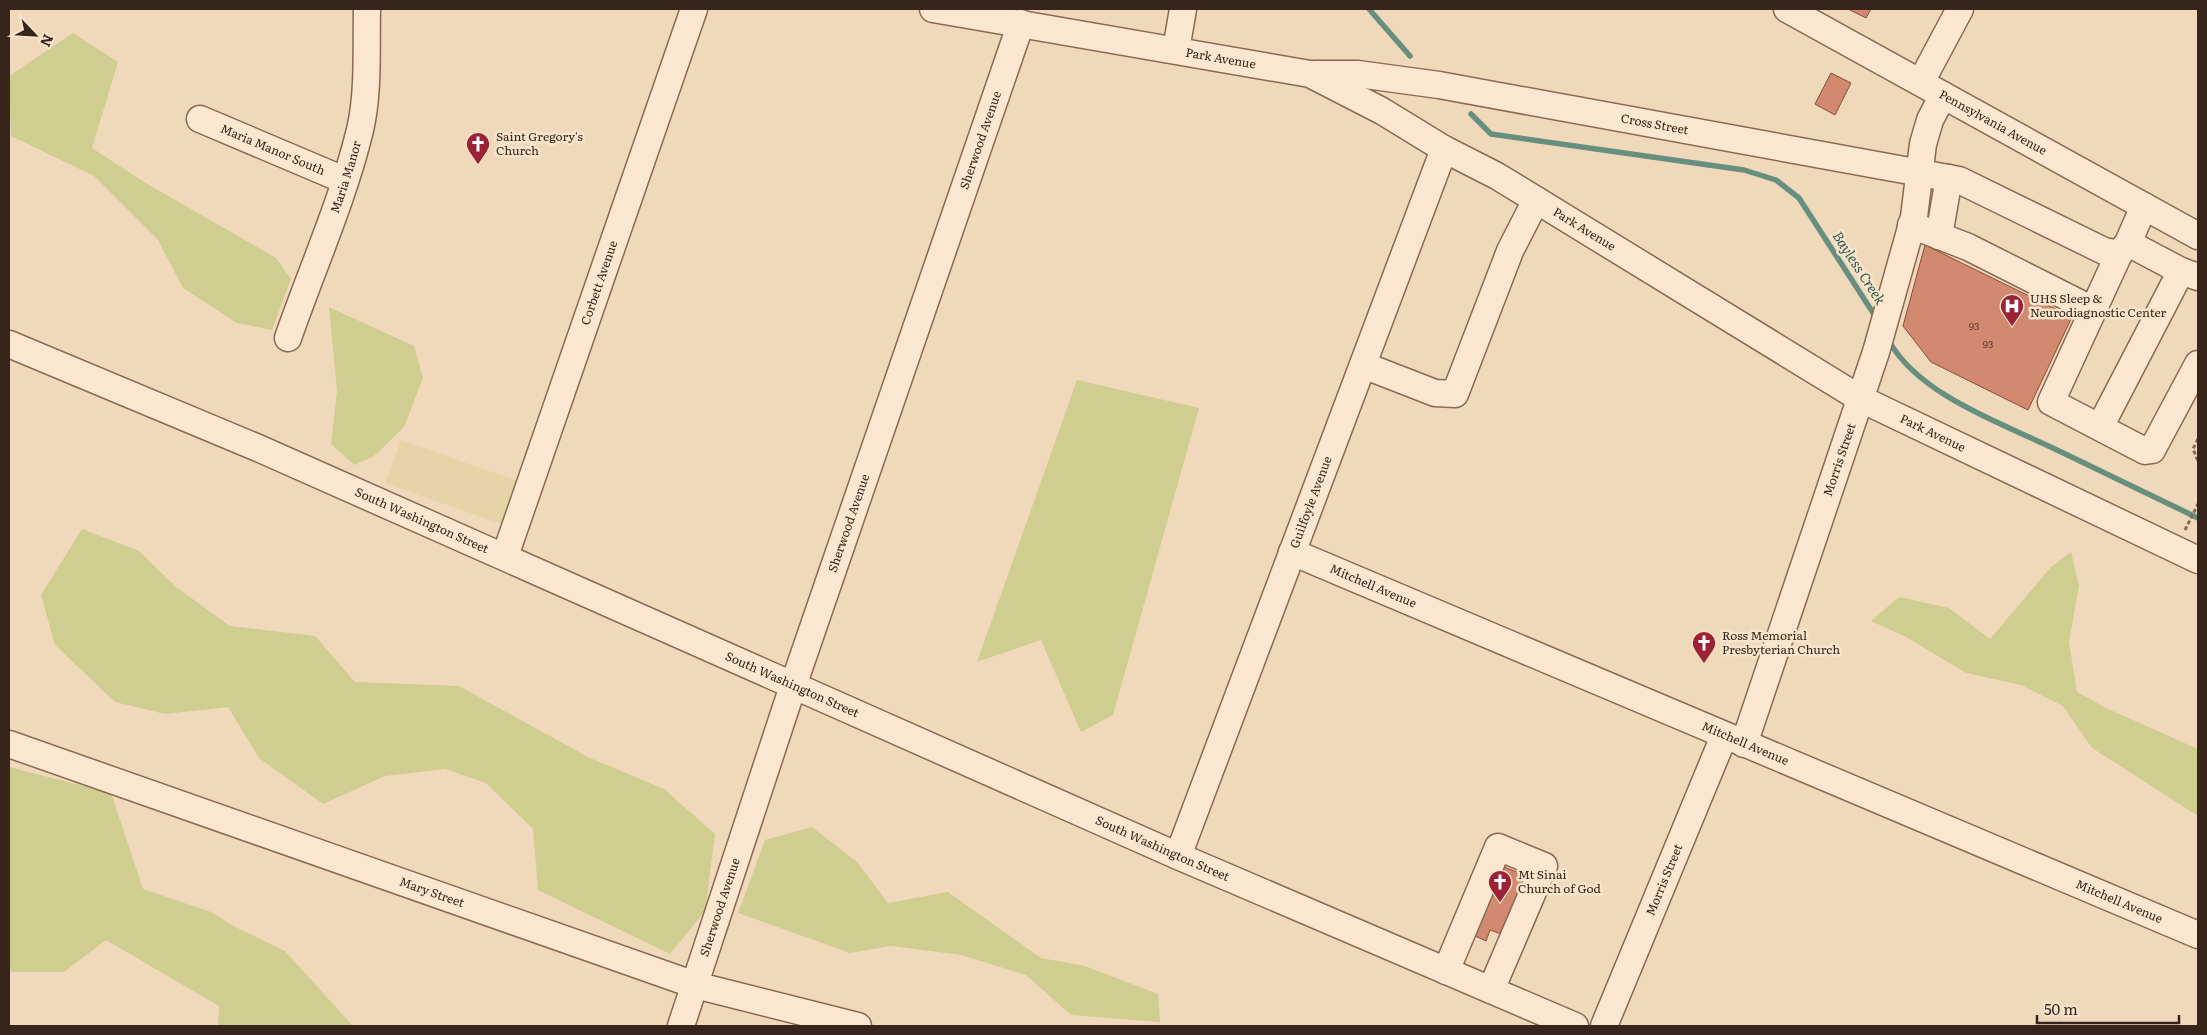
<svg xmlns="http://www.w3.org/2000/svg" width="2207" height="1035" font-family="Literata,serif">
<style>
.farmland{fill:#e6d3a8}
.green{fill:#cfcd8f}
.lines{fill:none;stroke-linecap:round;stroke-linejoin:round}
.stream{stroke:#678f7f;stroke-width:5.5}
.building{fill:#d1896f;stroke:#894d39}
.minor-casing{stroke:#896854;stroke-width:29}
.path{stroke:#896854;stroke-width:3;stroke-dasharray:4 2.5;stroke-linecap:butt}
.minor{stroke:#fbe7cf;stroke-width:26}
.labels{text-anchor:middle;stroke-width:5;stroke-linejoin:round;paint-order:stroke}
.number-label{font-size:10px;fill:#5e3d2f}
.street-label{font-size:12px;fill:#37241a;stroke:#f7e4cb}
.poi-label{font-size:12px;fill:#37241a;stroke:#f7e4cb;text-anchor:start}
.water-label{font-size:14px;font-style:italic;fill:#28584d;stroke:#f7e4cb}
</style>
<rect width="100%" height="100%" fill="#f0d9bb"/>
<!-- farmland -->
<polygon class="farmland" points="401,440 523,483 507,526 385,483"/>
<!-- green -->
<g class="green">
<polygon points="73,33 118,62 92,148 144,182 276,258 291,279 272,330 237,323 183,288 158,240 94,176 11,136 9,76"/>
<polygon points="329,307 414,346 423,378 404,427 374,456 354,465 331,444 337,391"/>
<polygon points="1077,380 1199,408 1113,715 1081,732 1041,640 977,662"/>
<polygon points="82,529 139,551 176,587 230,626 315,636 355,682 459,686 588,757 664,789 715,834 705,911 670,954 538,890 533,829 486,783 445,769 385,776 323,804 259,758 228,707 165,714 115,702 55,645 41,595"/>
<polygon points="2071,552 2079,586 2069,642 2077,692 2106,708 2198,749 2198,816 2092,748 2063,706 2021,685 1966,673 1906,637 1871,621 1899,597 1949,608 1990,639 2051,567"/>
<polygon points="9,767 111,793 143,889 211,912 235,927 285,951 353,1026 218,1026 219,1006 106,940 64,972 12,972 9,966"/>
<polygon points="812,827 857,862 888,903 948,892 1041,958 1085,966 1158,994 1160,1022 1071,1015 1026,975 961,955 891,946 850,953 738,913 765,840"/>
</g>
<g class="lines">
<!-- stream -->
<g class="stream">
<polyline points="1369,9 1410,56"/>
<polyline points="1471,114 1491,134 1744,170 1776,180 1799,198 1877,319"/>
<path d="M1889 341C1919 395 2001 423 2055 449 2102 472 2150 495 2198 518"/>
</g>
</g>
<!-- building -->
<g class="building">
<polygon points="1848,9 1871,9 1866,18"/>
<polygon points="1831,73 1851,83 1835,115 1815,104"/>
<polygon points="1925,245 2072,317 2028,410 1931,362 1903,326"/>
<polygon points="1499,865 1527,876 1504,935 1490,930 1486,941 1471,934"/>
</g>
<g class="lines">
<!-- minor casing -->
<g class="minor-casing">
<g id="minor">
<path id="s1" d="M933 9 1310 74 1382 111 1444 149 1497 176 1861 399 2198 560"/>
<path id="s2" d="M1787 9 2198 236"/>
<polyline points="1176,50 1183,9"/>
<path id="s3" d="M1315 74H1358L1439 85 1959 180 2104 251 2119 254 2128 243 2144 206"/>
<polyline points="1921,82 1960,9"/>
<path id="s4" d="M200 119 344 180"/>
<polyline points="1911,225 1968,247 2093,310"/>
<polyline points="1939,236 1949,178"/>
<polyline points="2128,243 2181,271"/>
<polyline points="2119,254 2051,402 2145,451 2152,450 2198,364"/>
<path id="s5" d="M288 338C312 269 343 200 360 130 369 91 366 48 367 9"/>
<path id="s6" d="M9 344 258 448 1178 856 1575 1026"/>
<polyline points="1363,365 1435,393 1455,394 1510,251 1536,200"/>
<polyline points="2100,427 2181,271 2198,277"/>
<path id="s7" d="M1292 552 2198 935"/>
<path id="s8" d="M505 556 694 9"/>
<path id="s9" d="M9 744 695 985 858 1026"/>
<path id="s10" d="M1744 744 1876 352 1914 217 1923 144 1930 120 1943 95"/>
<path id="s11" d="M1178 856 1444 149"/>
<polyline points="1446,971 1498,847 1544,866 1491,990"/>
<path id="s12" d="M681 1026 793 686 1021 23"/>
<path id="s13" d="M1604 1026 1724 736"/>
</g>
</g>
<!-- path -->
<g class="path">
<polyline points="2198,439 2193,449 2198,461"/>
<polyline points="2185,530 2198,504"/>
</g>
<!-- minor -->
<use href="#minor" class="minor"/>
</g>
<!-- icons -->
<defs>
<g id="church-pin" transform="scale(1.25)"><path d="M0 17L-7.5 6A9.5 9.5 0 1 1 7.5 6Z" fill="#9b2134" stroke="#f7e4cb"/><path d="M-1.2-6h2.4v3.5h3.3v2.4h-3.3V6h-2.4V-.1h-3.3v-2.4h3.3Z" fill="#fff"/></g>
<g id="hospital-pin" transform="scale(1.25)"><path d="M0 17L-7.5 6A9.5 9.5 0 1 1 7.5 6Z" fill="#9b2134" stroke="#f7e4cb"/><path d="M-5-5h3v3.5h4V-5h3V5h-3V1.5h-4V5h-3Z" fill="#fff"/></g>
</defs>
<g fill-rule="evenodd">
<use href="#church-pin" x="478" y="144"/>
<use href="#hospital-pin" x="2012" y="306"/>
<use href="#church-pin" x="1704" y="643"/>
<use href="#church-pin" x="1500" y="882"/>
</g>
<g class="labels">
<!-- number labels -->
<g class="number-label">
<text x="1974" y="330">93</text>
<text x="1988" y="348">93</text>
</g>
<!-- street labels -->
<g class="street-label">
<text dy="4" stroke="none"><textPath href="#s1" startOffset="292">Park Avenue</textPath></text>
<text dy="4" stroke="none"><textPath href="#s2" startOffset="235">Pennsylvania Avenue</textPath></text>
<text dy="4" stroke="none"><textPath href="#s3" startOffset="344">Cross Street</textPath></text>
<text dy="4" stroke="none"><textPath href="#s12" startOffset="935">Sherwood Avenue</textPath></text>
<text dy="4" stroke="none"><textPath href="#s4" startOffset="79">Maria Manor South</textPath></text>
<text dy="4" stroke="none"><textPath href="#s5" startOffset="171">Maria Manor</textPath></text>
<text dy="4" stroke="none"><textPath href="#s1" startOffset="698">Park Avenue</textPath></text>
<text dy="4" stroke="none"><textPath href="#s8" startOffset="289">Corbett Avenue</textPath></text>
<text dy="4" stroke="none"><textPath href="#s1" startOffset="1102">Park Avenue</textPath></text>
<text dy="4" stroke="none"><textPath href="#s10" startOffset="300">Morris Street</textPath></text>
<text dy="4" stroke="none"><textPath href="#s11" startOffset="378">Guilfoyle Avenue</textPath></text>
<text dy="4" stroke="none"><textPath href="#s6" startOffset="449">South Washington Street</textPath></text>
<text dy="4" stroke="none"><textPath href="#s12" startOffset="530">Sherwood Avenue</textPath></text>
<text dy="4" stroke="none"><textPath href="#s7" startOffset="88">Mitchell Avenue</textPath></text>
<text dy="4" stroke="none"><textPath href="#s6" startOffset="854">South Washington Street</textPath></text>
<text dy="4" stroke="none"><textPath href="#s7" startOffset="492">Mitchell Avenue</textPath></text>
<text dy="4" stroke="none"><textPath href="#s6" startOffset="1259">South Washington Street</textPath></text>
<text dy="4" stroke="none"><textPath href="#s13" startOffset="158">Morris Street</textPath></text>
<text dy="4" stroke="none"><textPath href="#s9" startOffset="448">Mary Street</textPath></text>
<text dy="4" stroke="none"><textPath href="#s7" startOffset="898">Mitchell Avenue</textPath></text>
<text dy="4" stroke="none"><textPath href="#s12" startOffset="125">Sherwood Avenue</textPath></text>
</g>
<!-- poi labels -->
<g class="poi-label">
<text x="496" y="141">Saint Gregory's<tspan x="496" dy="14">Church</tspan></text>
<text x="2030" y="303">UHS Sleep &amp;<tspan x="2030" dy="14">Neurodiagnostic Center</tspan></text>
<text x="1722" y="640">Ross Memorial<tspan x="1722" dy="14">Presbyterian Church</tspan></text>
<text x="1518" y="879">Mt Sinai<tspan x="1518" dy="14">Church of God</tspan></text>
</g>
<!-- water labels -->
<g class="water-label">
<text transform="translate(1859 268) rotate(57)" y="5">Bayless Creek</text>
</g>
</g>
<!-- border -->
<rect width="2207" height="1035" fill="none" stroke="#37241a" stroke-width="20"/>
<!-- north arrow -->
<g transform="translate(35 35) rotate(115)" stroke="#f7e4cb" stroke-width="4" paint-order="stroke">
<path d="M0-4L9 19L0 12L-9 19Z" fill="#37241a"/>
<text y="-8" font-size="14" font-weight="bold" text-anchor="middle" fill="#37241a">N</text>
</g>
<!-- scale -->
<path d="M2037 1015v8h142v-8" fill="none" stroke="#37241a" stroke-width="2.5"/>
<text x="2044" y="1015" font-size="15" fill="#37241a" stroke="#f7e4cb" stroke-width="4" paint-order="stroke">50 m</text>
</svg>
